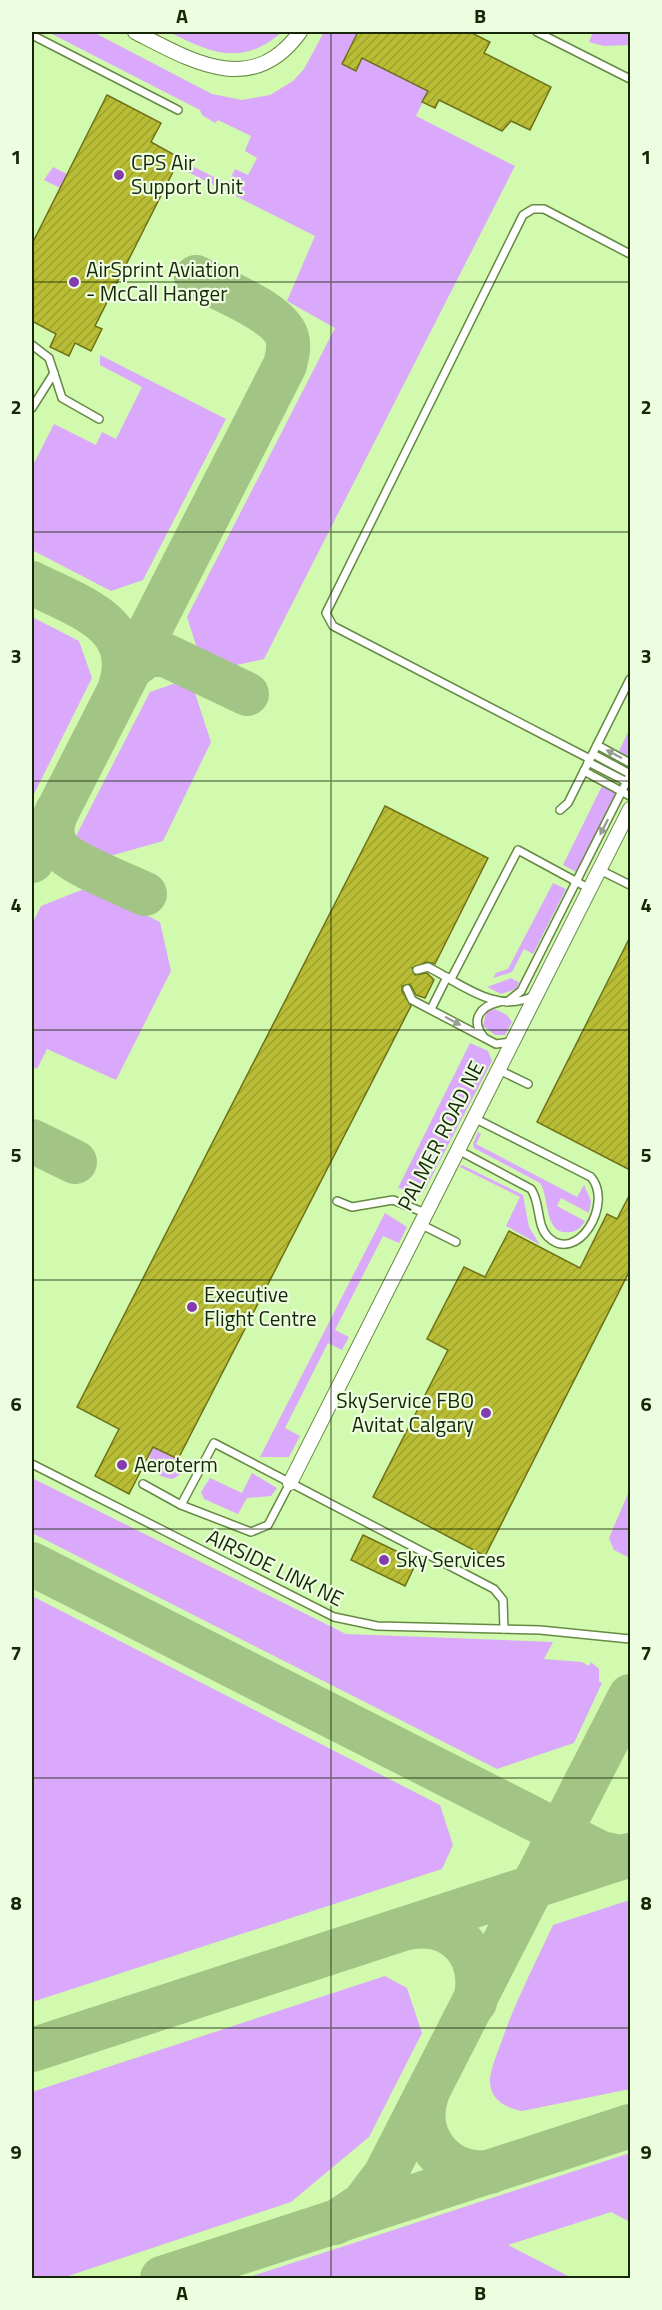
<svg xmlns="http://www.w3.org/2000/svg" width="662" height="2310" font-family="'Titillium Web',sans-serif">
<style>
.green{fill:#daa9fb}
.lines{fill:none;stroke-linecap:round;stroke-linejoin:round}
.taxiway{stroke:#a2c484;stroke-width:44}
.building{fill:url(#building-hatch);stroke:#6e7117;stroke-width:1.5}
.lane-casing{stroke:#658942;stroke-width:10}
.street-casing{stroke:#658942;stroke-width:16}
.lane{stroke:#fff;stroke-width:7}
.street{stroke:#fff;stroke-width:14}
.oneway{fill:#979d90}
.grid{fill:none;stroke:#182608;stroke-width:1.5;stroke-opacity:0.55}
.poi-dot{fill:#843bad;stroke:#edfee0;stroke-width:2}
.labels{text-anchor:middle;stroke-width:4.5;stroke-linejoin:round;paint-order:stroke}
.poi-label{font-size:21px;fill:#182608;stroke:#edfee0;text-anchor:start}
.street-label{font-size:21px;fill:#182608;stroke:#edfee0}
.neatline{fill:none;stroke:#182608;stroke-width:2}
.grid-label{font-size:20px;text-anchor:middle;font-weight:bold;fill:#182608}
</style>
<defs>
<pattern id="building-hatch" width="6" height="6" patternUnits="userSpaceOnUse" patternTransform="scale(1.5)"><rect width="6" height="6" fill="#b9bd35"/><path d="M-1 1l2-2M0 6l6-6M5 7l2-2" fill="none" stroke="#9ea22d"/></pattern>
</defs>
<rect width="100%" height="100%" fill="#d1faae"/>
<!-- green -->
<g class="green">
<polygon points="48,32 93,32 212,94 242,100 270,95 293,81 304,69 324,32 358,32 342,63 356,71 362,58 428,91 416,116 515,166 264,659 232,666 197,648 187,617 335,328 287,301 315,236 186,171 188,164 228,184 235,169 248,175 257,158 245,151 251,136 218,120 215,123 202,115 200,110"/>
<path d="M169 32H282C242 67 211 53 169 32Z"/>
<polygon points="593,32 630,32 630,45 604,46 589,42"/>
<polygon points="53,167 67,174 60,188 44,180"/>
<polygon points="100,355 226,419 143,580 111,591 32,550 32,467 54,424 96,445 102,432 116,439 142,387 100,365"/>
<polygon points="32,617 79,641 92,678 32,798"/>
<polygon points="179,682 194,690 211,742 163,841 110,856 75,838 150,692"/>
<polygon points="630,728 630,758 619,751"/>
<polygon points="602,786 617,793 578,873 563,865"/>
<polygon points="553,883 566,889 533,954 524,949 512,972 493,978 496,973 508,969"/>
<polygon points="89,887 160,922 171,971 116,1080 47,1049 37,1069 32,1066 32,924 41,906"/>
<polygon points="511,978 519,982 516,989 501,994 487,987"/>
<polygon points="495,1009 507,1015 512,1022 505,1035 495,1035 483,1026 486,1012"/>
<polygon points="470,1043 488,1051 492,1061 423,1193 398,1188"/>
<path d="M478 1132 481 1134 476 1144 577 1197 584 1185 591 1201 589 1213 561 1198 557 1206 585 1221C582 1226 577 1232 570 1232 543 1236 550 1197 540 1183L474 1148 473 1144Z"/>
<polygon points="462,1165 523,1195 529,1227 540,1245 506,1226 520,1197 460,1167"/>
<polygon points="385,1213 407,1227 399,1243 383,1236 335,1330 349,1337 342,1350 328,1343 285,1428 300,1436 289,1457 260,1457"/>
<path d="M153 1447 190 1465V1468L173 1479C154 1477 144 1465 153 1447Z"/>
<polygon points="252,1473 277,1488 271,1496 247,1498 238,1514 204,1499 201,1492 210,1478 242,1493"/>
<polygon points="32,1478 346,1634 553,1642 544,1659 582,1662 589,1666 591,1662 599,1669 599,1681 602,1683 574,1743 497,1769 32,1533"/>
<polygon points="630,1489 630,1558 614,1550 609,1538"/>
<polygon points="32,1596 440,1805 453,1845 442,1869 32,2002"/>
<path d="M630 1900V2089L522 2111C505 2108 489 2099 490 2079 491 2068 497 2054 501 2043 515 2002 535 1964 553 1925Z"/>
<polygon points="385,1976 407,1988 422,2033 369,2137 291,2202 62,2278 32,2278 32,2092"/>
<polygon points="630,2153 630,2222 611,2212 508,2245 572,2278 246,2278"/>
</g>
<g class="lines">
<!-- taxiway -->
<g class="taxiway">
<path d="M32 583C77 606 140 623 120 687"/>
<polyline points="129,669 148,655 165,655 247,694"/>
<path d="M57 811C53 822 50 832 55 843 64 862 125 884 145 894"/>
<path d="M32 861 285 365C287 356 290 347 287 337 279 312 219 289 196 277"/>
<polyline points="32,1141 75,1162"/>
<polyline points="32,1564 601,1853 620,1857 630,1855"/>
<path d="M407 1928C455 1919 486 1954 475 2002"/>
<polyline points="32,2050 630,1855"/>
<path d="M427 2094C413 2137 444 2177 490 2172"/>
<polyline points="335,2223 363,2204 385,2175 630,1696"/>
<polyline points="162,2278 630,2126"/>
</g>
</g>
<!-- building -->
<g class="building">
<polygon points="358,32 470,32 490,42 484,53 551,87 530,130 511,121 502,131 439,100 435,108 422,102 428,91 362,58 356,71 342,64"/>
<polygon points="107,95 161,123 151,142 180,158 95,326 102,329 91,351 75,343 69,356 50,347 56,334 32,321 32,244"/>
<polygon points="385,806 488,858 435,964 427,962 412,968 415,975 427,973 434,980 425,998 416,995 410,984 402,986 402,991 411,1006 178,1459 153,1447 129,1494 95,1476 119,1429 77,1407"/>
<polygon points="630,937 630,1170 537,1122"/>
<polygon points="630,1194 630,1270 485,1556 373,1497 448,1350 427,1339 464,1267 485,1277 509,1231 580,1268 607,1214 617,1219"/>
<polygon points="363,1535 417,1561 405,1586 351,1560"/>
</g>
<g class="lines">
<!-- lane casing -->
<g class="lane-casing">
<g id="lane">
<polyline points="537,32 630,79"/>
<polyline points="32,35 178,110"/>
<polyline points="32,345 49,358 62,398 99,419"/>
<polyline points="32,408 54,373"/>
<polyline points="597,745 630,763"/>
<polyline points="593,754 630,774"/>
<polyline points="590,759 333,626 326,613 523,215 533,209 544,209 630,254"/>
<polyline points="588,762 629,783"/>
<polyline points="584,771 630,796"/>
<polyline points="560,810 568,803 630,679"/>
<polyline points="600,870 630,885"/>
<path d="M417 970 428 967C460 983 498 1016 535 995"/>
<polyline points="451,979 518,850 590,889"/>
<polyline points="407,989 412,1000 496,1044 511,1042"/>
<polyline points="507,1002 521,991 630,775"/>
<polyline points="431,1009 447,977"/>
<path d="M483 1036C470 1019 481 1006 499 1002"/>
<polyline points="499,1070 528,1084"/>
<path d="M458 1150 531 1189C541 1203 536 1225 548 1237 577 1265 614 1204 591 1177L474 1118"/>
<polyline points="337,1201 352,1207 393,1200 425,1213"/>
<polyline points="420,1224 456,1242"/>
<polyline points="32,1464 334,1617 377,1626 540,1630 630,1639"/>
<polyline points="143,1484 181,1505 251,1532 268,1525 290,1483"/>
<polyline points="181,1505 214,1443 494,1589 503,1600 504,1629"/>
</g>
</g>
<!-- street casing -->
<g class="street-casing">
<g id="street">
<path d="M135 32C190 60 252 99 300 32"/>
<polyline points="290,1483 630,809"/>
</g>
</g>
<!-- lane -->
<use href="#lane" class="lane"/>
<!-- street -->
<use href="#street" class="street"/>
</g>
<!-- one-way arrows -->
<defs><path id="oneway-solid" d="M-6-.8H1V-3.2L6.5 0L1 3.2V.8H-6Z" transform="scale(1.5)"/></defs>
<g class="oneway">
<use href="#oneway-solid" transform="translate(614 754) rotate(-152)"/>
<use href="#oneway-solid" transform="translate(604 827) rotate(117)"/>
<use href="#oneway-solid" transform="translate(453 1021) rotate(28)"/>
</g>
<!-- grid -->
<path class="grid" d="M331 32V2278M32 282H630M32 532H630M32 781H630M32 1030H630M32 1280H630M32 1529H630M32 1778H630M32 2028H630"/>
<!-- markers -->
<g class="poi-dot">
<circle cx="119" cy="175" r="6"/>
<circle cx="74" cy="282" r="6"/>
<circle cx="192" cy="1307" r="6"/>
<circle cx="486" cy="1413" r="6"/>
<circle cx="122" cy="1465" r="6"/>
<circle cx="384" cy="1560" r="6"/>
</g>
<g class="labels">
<!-- poi labels -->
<g class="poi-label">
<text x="131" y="170">CPS Air<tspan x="131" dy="24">Support Unit</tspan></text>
<text x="86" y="277">AirSprint Aviation<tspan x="86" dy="24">- McCall Hanger</tspan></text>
<text x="204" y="1302">Executive<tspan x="204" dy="24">Flight Centre</tspan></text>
<text x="474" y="1408" text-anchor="end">SkyService FBO<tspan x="474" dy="24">Avitat Calgary</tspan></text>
<text x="134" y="1472">Aeroterm</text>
<text x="396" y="1567">Sky Services</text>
</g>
<!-- street labels -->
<g class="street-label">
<text transform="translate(441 1136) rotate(-63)" y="7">PALMER ROAD NE</text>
<text transform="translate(275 1568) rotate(26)" y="7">AIRSIDE LINK NE</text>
</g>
</g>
<!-- border -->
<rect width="662" height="2310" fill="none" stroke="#edfee0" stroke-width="66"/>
<rect x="33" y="33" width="596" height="2244" class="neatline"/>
<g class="grid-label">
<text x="182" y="23">A</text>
<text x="480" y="23">B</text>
<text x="16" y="164">1</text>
<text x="646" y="164">1</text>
<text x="16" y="414">2</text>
<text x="646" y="414">2</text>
<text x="16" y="663">3</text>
<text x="646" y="663">3</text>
<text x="16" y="912">4</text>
<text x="646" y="912">4</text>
<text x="16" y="1162">5</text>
<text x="646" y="1162">5</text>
<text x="16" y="1411">6</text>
<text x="646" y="1411">6</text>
<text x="16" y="1660">7</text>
<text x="646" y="1660">7</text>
<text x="16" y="1910">8</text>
<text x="646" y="1910">8</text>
<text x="16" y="2159">9</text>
<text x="646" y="2159">9</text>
<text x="182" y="2300">A</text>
<text x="480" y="2300">B</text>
</g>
</svg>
